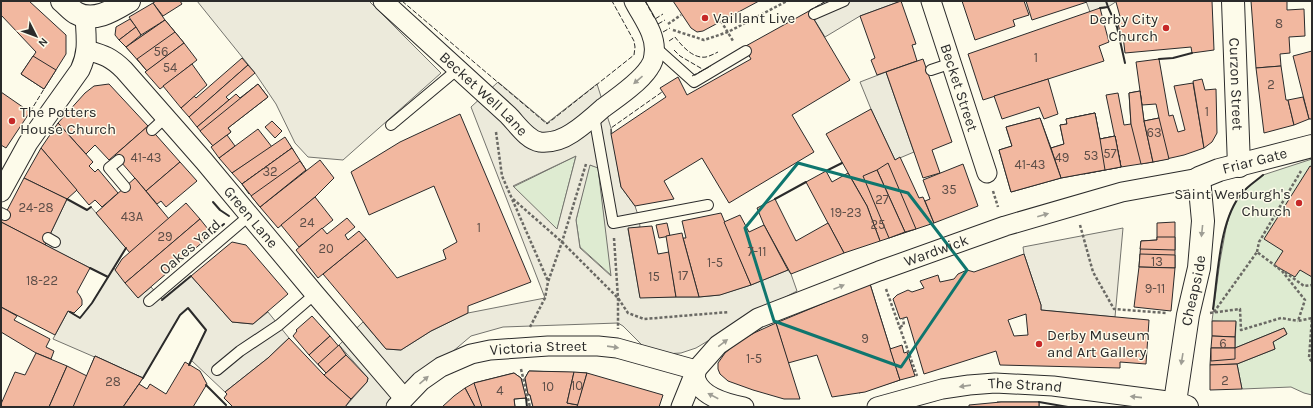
<svg xmlns="http://www.w3.org/2000/svg" width="1313" height="408" font-family="Karla,sans-serif">
<style>
.green{fill:#deebd1;stroke:#74746e}
.parking{fill:#eceadb;stroke:#74746e;fill-rule:evenodd}
.building{fill:#f2b8a0;stroke:#2b2b2b;fill-rule:evenodd}
.lines{fill:none;stroke-linecap:round;stroke-linejoin:round}
.lane-casing{stroke:#2b2b2b;stroke-width:12}
.street-casing{stroke:#2b2b2b;stroke-width:21}
.secondary-casing{stroke:#2b2b2b;stroke-width:24}
.path{stroke:#6a6964;stroke-width:2.5;stroke-dasharray:3 2;stroke-linecap:butt}
.lane{stroke:#fdfbea;stroke-width:10}
.street{stroke:#fdfbea;stroke-width:19}
.secondary{stroke:#fdfbea;stroke-width:22}
.fence{stroke:#2b2b2b;stroke-width:1;stroke-dasharray:5 2;stroke-linecap:butt}
.wall{stroke:#2b2b2b;stroke-width:2}
.oneway{fill:#9e9d94}
.marked{fill:none;stroke:#0f766e;stroke-width:3;stroke-linejoin:round}
.poi-dot{fill:#c62828;stroke:#fdfbea;stroke-width:1.5}
.labels{text-anchor:middle;stroke-width:3;stroke-linejoin:round;paint-order:stroke}
.number-label{font-size:13px;fill:#5d4e48}
.poi-label{font-size:15px;fill:#2b2b2b;stroke:#fdfbea;text-anchor:start}
.street-label{font-size:15px;fill:#2b2b2b;stroke:#fdfbea}
</style>
<rect width="100%" height="100%" fill="#fdfbea"/>
<!-- green -->
<g class="green">
<polygon points="576,156 557,230 513,187"/>
<polygon points="1312,159 1312,395 1304,393 1291,387 1242,389 1237,364 1275,349 1273,342 1287,334 1284,328 1235,348 1236,322 1212,321 1220,261 1226,228 1230,213 1236,202 1249,186 1263,175"/>
<polygon points="589,165 598,167 612,276 580,247 576,220"/>
</g>
<!-- parking -->
<g class="parking">
<polygon points="197,1 369,1 441,73 343,160 308,157 295,143 276,104 255,73"/>
<polygon points="826,1 901,1 860,16 825,37 809,11"/>
<polygon points="1086,1 1117,1 1108,7 1090,12"/>
<polygon points="886,72 914,152 895,160 871,109 860,82"/>
<path d="M498 82 547 123 597 84 611 128 621 187 635 206 639 218 640 227 628 229 640 297H699L719 295 751 285 788 270 791 274 797 291 753 314 696 348 681 353 664 354 645 348 623 326 618 323 503 327 471 336 387 407H345L367 382 368 378 339 345 363 322 386 349 401 350 431 331 468 313 545 298 471 107ZM576 156 557 229 513 186ZM590 165 598 168 611 276 580 248 576 220Z"/>
<polygon points="67,199 87,210 91,207 126,248 114,268 138,298 151,287 162,299 191,276 232,322 253,324 268,312 289,338 268,358 225,392 191,360 206,330 188,308 180,315 143,378 53,339 68,311 80,318 92,303 108,277 45,245"/>
<polygon points="1123,228 1115,317 1041,310 1041,305 1024,254 1023,247"/>
</g>
<!-- building -->
<g class="building">
<polygon points="1,1 29,1 66,35 66,54 44,89 21,74 36,52 1,15"/>
<polygon points="156,1 180,1 182,4 163,16 153,3"/>
<polygon points="673,1 759,1 703,31 697,32 691,28"/>
<polygon points="901,1 916,44 912,45 917,61 877,75 871,60 875,58 860,16"/>
<polygon points="962,1 1024,1 1029,15 1013,20 1015,26 975,40"/>
<polygon points="1026,1 1086,1 1087,2 1032,20"/>
<polygon points="1117,1 1212,1 1214,50 1192,53 1191,47 1125,53 1123,36 1120,33 1118,23 1121,20 1116,2"/>
<polygon points="1251,1 1287,1 1287,10 1304,9 1305,36 1289,37 1290,53 1280,54 1281,66 1256,68"/>
<polygon points="153,3 165,20 141,35 129,17"/>
<polygon points="1100,8 1109,42 1099,46 1104,61 983,100 968,54"/>
<polygon points="809,11 850,80 792,115 814,152 729,203 702,158 664,181 674,199 635,206 621,187 611,134 666,97 660,88 678,77 687,95 751,59 744,47"/>
<polygon points="130,19 136,27 119,40 115,35 116,27"/>
<polygon points="165,20 175,32 137,59 126,47"/>
<polygon points="165,20 184,43 147,71 126,47"/>
<polygon points="136,27 141,35 126,47 119,40"/>
<polygon points="175,32 184,43 147,71 137,59"/>
<polygon points="184,43 197,60 160,89 145,72"/>
<polygon points="1312,51 1312,119 1309,119 1293,56"/>
<polygon points="33,56 56,70 44,89 21,74"/>
<polygon points="242,58 248,65 189,117 181,108 194,96 196,98"/>
<polygon points="923,59 952,142 932,150 940,173 923,178 886,72"/>
<polygon points="1159,59 1169,116 1173,115 1178,132 1185,130 1174,86 1193,83 1204,148 1184,155 1153,162 1144,121 1159,118 1156,104 1142,105 1136,62"/>
<polygon points="192,64 207,85 181,108 163,86"/>
<polygon points="248,65 255,73 226,97 229,100 197,127 189,117"/>
<polygon points="1281,66 1286,100 1288,100 1294,125 1264,133 1256,68"/>
<polygon points="1048,79 1058,114 1044,119 1039,107 1002,119 994,96"/>
<polygon points="1202,79 1205,90 1216,89 1217,133 1212,142 1204,148 1193,81"/>
<polygon points="109,84 148,126 109,160 95,145 86,154 58,123 85,93 94,86"/>
<polygon points="258,84 268,97 228,128 231,132 213,146 197,127 236,94 240,98"/>
<polygon points="258,84 268,97 228,128 231,132 213,146 200,131"/>
<polygon points="1140,91 1144,121 1153,162 1121,167 1106,95 1118,93 1124,125 1131,124 1129,93"/>
<polygon points="1140,91 1144,121 1153,162 1141,164 1131,124 1129,93"/>
<polygon points="1,92 30,112 6,148 1,145"/>
<polygon points="1303,97 1309,119 1294,125 1288,100"/>
<polygon points="871,109 895,160 900,157 919,198 923,197 934,223 880,241 867,206 826,134"/>
<polygon points="1095,113 1105,170 1084,174 1071,118"/>
<polygon points="1095,113 1100,139 1115,136 1121,167 1061,178 1011,192 999,150 1012,146 1006,127 1040,118 1051,148 1064,144 1060,125 1067,124 1066,119"/>
<polygon points="1095,113 1100,139 1115,136 1121,167 1061,178 1051,148 1064,144 1060,125 1067,124 1066,119"/>
<polygon points="460,114 531,282 468,306 468,313 431,331 401,350 386,349 323,274 366,239 397,278 446,259 443,250 457,242 434,186 369,215 351,172 400,142"/>
<polygon points="1040,118 1061,178 1011,192 999,150 1012,146 1006,127"/>
<polygon points="1159,118 1169,159 1153,162 1144,121"/>
<polygon points="272,121 282,131 275,138 265,127"/>
<polygon points="58,123 93,162 89,166 95,172 98,169 118,193 102,207 95,200 89,205 41,148"/>
<polygon points="148,126 180,162 146,191 115,155"/>
<polygon points="258,129 272,147 232,173 219,158"/>
<polygon points="227,135 235,146 219,158 211,147"/>
<polygon points="1115,136 1121,167 1105,170 1100,139"/>
<polygon points="285,137 292,148 242,184 232,173"/>
<polygon points="41,148 77,190 67,199 24,178"/>
<polygon points="292,148 297,157 249,194 242,184"/>
<polygon points="292,148 306,170 260,207 242,184"/>
<polygon points="320,160 334,178 315,197 278,228 260,207"/>
<polygon points="300,161 306,170 260,207 251,196"/>
<polygon points="180,162 197,181 166,207 161,201 157,204 146,191"/>
<polygon points="888,163 916,229 905,232 877,170"/>
<polygon points="963,164 978,206 934,223 925,201 930,199 923,180"/>
<polygon points="1310,166 1312,167 1312,277 1300,270 1295,277 1274,265 1283,251 1264,239"/>
<polygon points="877,170 905,232 889,238 863,176"/>
<polygon points="826,171 832,182 848,173 867,206 880,241 844,253 806,182"/>
<polygon points="24,178 67,199 45,245 1,222"/>
<polygon points="135,178 169,219 130,253 96,213"/>
<polygon points="315,197 333,220 299,247 281,225"/>
<polygon points="775,199 796,241 828,223 844,253 791,274 764,225 757,208"/>
<polygon points="186,203 200,219 125,283 115,270 122,259"/>
<polygon points="721,213 751,285 720,295 699,297 683,238 686,238 682,221"/>
<polygon points="740,215 749,232 764,225 788,270 751,285 724,222"/>
<polygon points="347,218 355,227 345,235 348,240 359,231 366,239 318,278 296,250 322,228 327,234"/>
<polygon points="200,219 212,234 138,298 125,283"/>
<polygon points="1,222 90,268 77,292 80,296 82,300 82,305 74,313 68,311 55,335 1,307"/>
<polygon points="1175,222 1175,268 1139,267 1141,241 1157,240 1157,223"/>
<polygon points="667,223 670,236 659,238 656,225"/>
<polygon points="652,226 658,254 669,252 676,297 640,298 628,228"/>
<polygon points="682,233 683,238 699,297 676,297 666,236"/>
<polygon points="1157,237 1175,237 1175,250 1140,249 1141,241 1157,240"/>
<polygon points="232,242 246,245 288,294 253,324 232,322 191,276"/>
<path d="M1024 254 1041 305V310L1149 320 1146 364 1120 362V368L1000 365 996 351 924 374 907 317 900 319 893 299 897 295 908 290 912 292 924 288 920 281 938 275 940 282 954 279 958 274 967 270 974 272ZM1026 314 1028 335 1014 336 1008 320Z"/>
<polygon points="1140,254 1175,255 1175,268 1139,267"/>
<polygon points="1139,267 1175,268 1171,311 1134,307"/>
<polygon points="870,284 900,380 859,393 832,300"/>
<polygon points="870,284 900,380 865,392 832,397 817,355 788,363 776,323"/>
<polygon points="1,307 17,316 14,320 50,339 46,347 54,351 51,359 36,353 1,332"/>
<polygon points="312,316 330,336 309,355 293,336 297,331 296,330"/>
<polygon points="1212,321 1236,321 1235,337 1212,336"/>
<polygon points="776,323 800,399 784,399 753,390 728,381 720,374 718,369 718,363 725,353 738,342 754,333"/>
<polygon points="1284,328 1287,334 1273,342 1275,349 1237,364 1210,365 1211,348 1235,348"/>
<polygon points="330,336 346,355 326,373 309,355"/>
<polygon points="1212,336 1235,337 1235,348 1211,348"/>
<polygon points="289,338 324,375 351,399 345,407 233,407 224,398 227,394 225,392 268,358"/>
<polygon points="339,345 346,355 326,373 318,364"/>
<polygon points="902,345 904,353 907,352 915,376 900,380 890,349"/>
<polygon points="1211,348 1235,348 1235,359 1211,361"/>
<polygon points="36,353 67,366 49,407 1,407 1,404 15,372 25,375"/>
<polygon points="346,355 368,378 367,382 351,399 324,375"/>
<polygon points="95,356 143,378 123,407 49,407 67,366 87,376"/>
<polygon points="95,356 143,378 123,407 73,407"/>
<polygon points="185,362 200,371 207,384 193,407 123,407 139,384 147,389 150,384 166,394"/>
<polygon points="1237,364 1242,389 1210,390 1210,365"/>
<polygon points="529,371 587,373 577,407 533,407 530,395 528,394 525,378"/>
<polygon points="529,371 574,372 567,403 578,405 577,407 533,407 530,395 528,394 525,378"/>
<polygon points="574,372 587,373 578,405 567,403"/>
<polygon points="514,373 521,378 526,398 514,399 515,407 475,407 465,388 474,383"/>
<polygon points="514,373 521,378 526,398 514,399 515,407 482,407 474,383"/>
<polygon points="587,373 663,395 659,407 577,407"/>
<polygon points="465,388 475,407 442,407 454,396"/>
<polygon points="997,402 1039,402 1039,407 998,407"/>
<polygon points="1001,402 1039,402 1039,407 969,407 969,405"/>
</g>
<g class="lines">
<!-- lane casing -->
<g class="lane-casing">
<g id="lane">
<polyline points="814,14 844,1"/>
<polyline points="655,47 694,82 746,51"/>
<polyline points="931,70 952,63"/>
<polyline points="594,116 613,223 708,205"/>
<polyline points="391,125 458,69"/>
<polyline points="152,130 166,117"/>
<polyline points="119,160 109,168 125,187"/>
<polyline points="1,213 5,215"/>
<polyline points="48,238 55,242"/>
<polyline points="149,301 250,215"/>
<polyline points="217,370 240,351 279,325 315,294"/>
</g>
</g>
<!-- street casing -->
<g class="street-casing">
<g id="street">
<path id="s1" d="M383 1 508 115C517 124 527 140 540 142 551 143 563 139 572 133 583 126 593 117 603 108 617 98 640 82 649 68 652 64 654 59 654 54 657 35 642 17 634 1"/>
<path id="s2" d="M931 1 987 173"/>
<path id="s3" d="M87 50C104 55 111 57 124 70L204 161 315 294 404 398"/>
<path d="M1 192 28 143 80 70C89 51 86 37 85 16"/>
<path d="M696 370C696 373 695 377 696 380 702 397 729 404 744 407"/>
<path id="s4" d="M396 407 421 381 441 367 471 354 490 350 548 346H598L617 348 696 370"/>
<path id="s5" d="M681 407 696 370 718 345 758 318 879 271 1005 226 1122 192 1199 178"/>
<path id="s6" d="M877 407 942 389 969 385 995 383 1053 386 1175 402"/>
</g>
</g>
<!-- secondary casing -->
<g class="secondary-casing">
<g id="secondary">
<path d="M62 1C67 5 71 10 76 13 94 23 114 10 129 1"/>
<path id="s7" d="M1233 1 1239 166"/>
<path id="s8" d="M1187 407 1175 402 1188 315 1199 268 1203 221 1199 178 1219 170 1312 146"/>
</g>
</g>
<!-- path -->
<g class="path">
<polyline points="721,21 733,41"/>
<polyline points="668,24 681,15"/>
<polyline points="673,30 704,40 728,32 787,1"/>
<polyline points="496,132 502,176 548,281"/>
<polyline points="993,191 998,207"/>
<polyline points="513,199 562,242 618,298 628,313 644,319 729,312"/>
<polyline points="1080,225 1093,272 1114,309 1167,313"/>
<polyline points="614,238 618,298 618,329"/>
<polyline points="1257,252 1259,242 1301,171"/>
<polyline points="1285,272 1304,286 1312,285"/>
<polyline points="886,289 917,376"/>
<polyline points="1214,312 1257,252 1282,271 1305,300 1298,321 1312,318 1309,358 1312,362"/>
<polyline points="1210,313 1240,309 1241,330 1281,318 1298,321"/>
<polyline points="530,327 545,298 548,282 562,242 586,164"/>
<polyline points="900,327 904,325 903,318"/>
<polyline points="521,369 530,407"/>
</g>
<!-- lane -->
<use href="#lane" class="lane"/>
<!-- street -->
<use href="#street" class="street"/>
<!-- secondary -->
<use href="#secondary" class="secondary"/>
<!-- fence -->
<g class="fence">
<polyline points="402,1 547,124 634,55 635,47 634,41 612,1"/>
<polyline points="645,1 655,19 663,14"/>
<polyline points="809,11 826,1"/>
<polyline points="658,24 665,20"/>
<polyline points="663,32 670,28"/>
<path d="M669 41 675 37C682 46 693 59 706 57 710 56 714 54 718 52"/>
<polyline points="674,50 680,56 704,70"/>
<polyline points="692,76 711,66"/>
<polyline points="30,112 44,89"/>
<polyline points="611,134 611,128 662,92"/>
</g>
<!-- wall -->
<g class="wall">
<polyline points="1108,7 1117,27 1125,63"/>
<polyline points="1100,8 1108,7 1106,1"/>
<polyline points="1159,59 1173,58 1192,53"/>
<polyline points="826,171 842,163"/>
<polyline points="67,199 87,210 91,207"/>
<polyline points="775,199 806,182"/>
<polyline points="213,202 220,210 229,216"/>
<polyline points="212,234 224,224"/>
<polyline points="90,268 108,277"/>
<polyline points="162,300 191,276"/>
<path d="M1213 309C1218 275 1219 220 1242 193 1248 186 1256 181 1263 175"/>
<polyline points="70,312 80,318 92,303 126,248"/>
<polyline points="143,378 180,315 188,308 206,330 189,365"/>
<polyline points="206,385 226,405"/>
<polyline points="526,398 527,407"/>
<polyline points="1039,402 1068,407"/>
</g>
</g>
<!-- one-way arrows -->
<defs><path id="oneway-solid" d="M-6-.8H1V-3.2L6.5 0L1 3.2V.8H-6Z"/></defs>
<g class="oneway">
<use href="#oneway-solid" transform="translate(638 80) rotate(139)"/>
<use href="#oneway-solid" transform="translate(1043 215) rotate(-16)"/>
<use href="#oneway-solid" transform="translate(1202 231) rotate(96)"/>
<use href="#oneway-solid" transform="translate(839 287) rotate(-22)"/>
<use href="#oneway-solid" transform="translate(723 343) rotate(-37)"/>
<use href="#oneway-solid" transform="translate(613 347) rotate(8)"/>
<use href="#oneway-solid" transform="translate(1182 359) rotate(99)"/>
<use href="#oneway-solid" transform="translate(424 380) rotate(-41)"/>
<use href="#oneway-solid" transform="translate(965 386) rotate(172)"/>
<use href="#oneway-solid" transform="translate(713 396) rotate(-152)"/>
<use href="#oneway-solid" transform="translate(1136 397) rotate(-174)"/>
</g>
<!-- marked area -->
<path class="marked" d="M798 163 908 193 967 270 901 367 774 321 745 228Z"/>
<!-- markers -->
<g class="poi-dot">
<circle cx="705" cy="18" r="4"/>
<circle cx="1166" cy="28" r="4"/>
<circle cx="12" cy="121" r="4"/>
<circle cx="1299" cy="203" r="4"/>
<circle cx="1039" cy="344" r="4"/>
</g>
<g class="labels">
<!-- number labels -->
<g class="number-label">
<text x="1279" y="28">8</text>
<text x="161" y="56">56</text>
<text x="1036" y="62">1</text>
<text x="170" y="72">54</text>
<text x="1271" y="89">2</text>
<text x="1207" y="116">1</text>
<text x="1154" y="137">63</text>
<text x="1110" y="158">57</text>
<text x="1091" y="160">53</text>
<text x="146" y="162">41-43</text>
<text x="1062" y="162">49</text>
<text x="1030" y="169">41-43</text>
<text x="270" y="176">32</text>
<text x="949" y="194">35</text>
<text x="882" y="204">27</text>
<text x="36" y="212">24-28</text>
<text x="846" y="217">19-23</text>
<text x="132" y="221">43A</text>
<text x="307" y="227">24</text>
<text x="878" y="229">25</text>
<text x="479" y="232">1</text>
<text x="165" y="241">29</text>
<text x="326" y="253">20</text>
<text x="757" y="256">7-11</text>
<text x="1157" y="266">13</text>
<text x="715" y="267">1-5</text>
<text x="683" y="280">17</text>
<text x="654" y="281">15</text>
<text x="42" y="285">18-22</text>
<text x="1155" y="293">9-11</text>
<text x="865" y="343">9</text>
<text x="1223" y="348">6</text>
<text x="754" y="363">1-5</text>
<text x="1225" y="385">2</text>
<text x="113" y="386">28</text>
<text x="577" y="390">10</text>
<text x="548" y="391">10</text>
<text x="500" y="395">4</text>
</g>
<!-- poi labels -->
<g class="poi-label">
<text x="713" y="23">Vaillant Live</text>
<text x="1158" y="24" text-anchor="end">Derby City<tspan x="1158" dy="17">Church</tspan></text>
<text x="20" y="117">The Potters<tspan x="20" dy="17">House Church</tspan></text>
<text x="1291" y="199" text-anchor="end">Saint Werburgh's<tspan x="1291" dy="17">Church</tspan></text>
<text x="1047" y="340">Derby Museum<tspan x="1047" dy="17">and Art Gallery</tspan></text>
</g>
<!-- street labels -->
<g class="street-label">
<text dy="5" stroke="none"><textPath href="#s7" startOffset="83">Curzon Street</textPath></text>
<text dy="5" stroke="none"><textPath href="#s2" startOffset="91">Becket Street</textPath></text>
<text dy="5" stroke="none"><textPath href="#s1" startOffset="137">Becket Well Lane</textPath></text>
<text dy="5" stroke="none"><textPath href="#s8" startOffset="298">Friar Gate</textPath></text>
<text dy="5" stroke="none"><textPath href="#s3" startOffset="237">Green Lane</textPath></text>
<text transform="translate(190 247) rotate(-41)" y="5">Oakes Yard</text>
<text dy="5" stroke="none"><textPath href="#s5" startOffset="312">Wardwick</textPath></text>
<text dy="5" stroke="none"><textPath href="#s8" startOffset="126">Cheapside</textPath></text>
<text dy="5" stroke="none"><textPath href="#s4" startOffset="161">Victoria Street</textPath></text>
<text dy="5" stroke="none"><textPath href="#s6" startOffset="151">The Strand</textPath></text>
</g>
</g>
<!-- border -->
<rect width="1313" height="408" fill="none" stroke="#2b2b2b" stroke-width="4"/>
<!-- north arrow -->
<g transform="translate(36 36) rotate(132)" stroke="#fdfbea" stroke-width="3" paint-order="stroke">
<path d="M0-3L7 15L0 10L-7 15Z" fill="#2b2b2b"/>
<text y="-6" font-size="11" font-weight="bold" text-anchor="middle" fill="#2b2b2b">N</text>
</g>
</svg>
